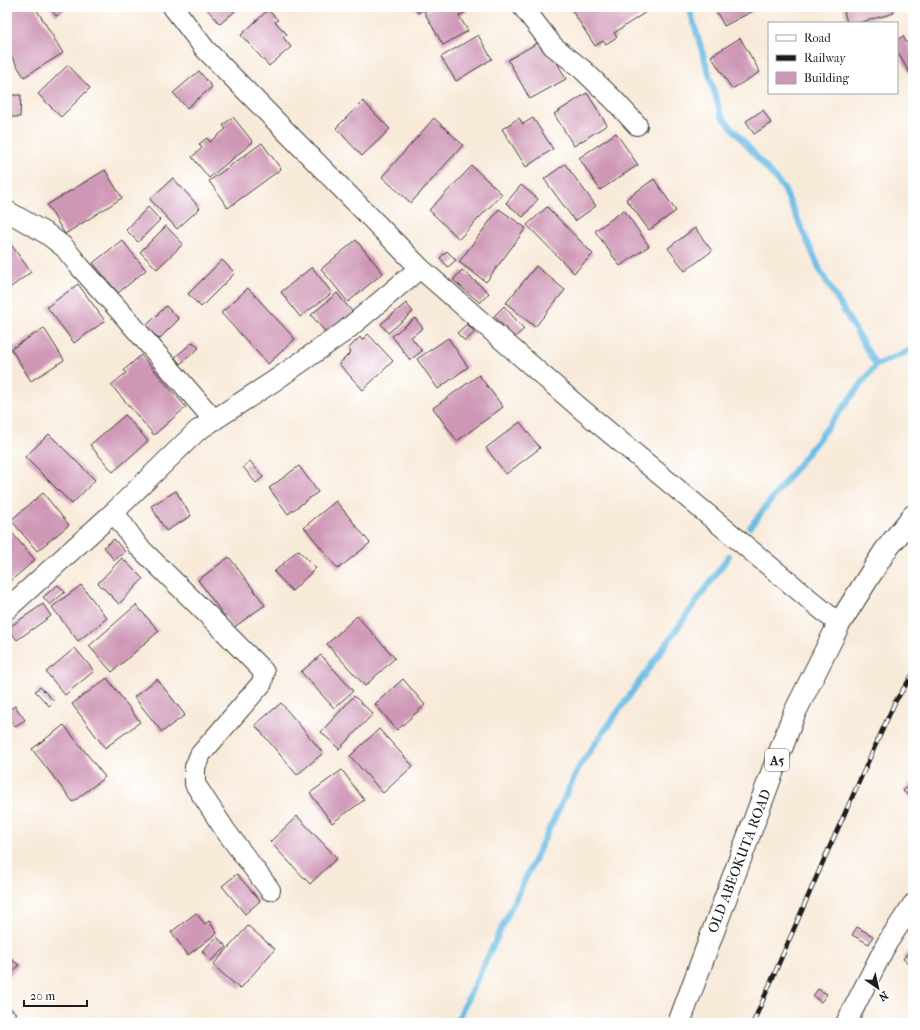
<svg xmlns="http://www.w3.org/2000/svg" width="920" height="1030" font-family="'IM FELL French Canon',serif">
<style>
.lines{fill:none;stroke-linecap:round;stroke-linejoin:round}
.stream{stroke:#6bbee7;stroke-width:6}
.building{fill:#cf97b6}
.street-casing{stroke:#3d3b38;stroke-width:22}
.highway-casing{stroke:#3d3b38;stroke-width:24}
.street{stroke:#fff;stroke-width:20}
.highway{stroke:#fff;stroke-width:22}
.rail-casing{stroke:#1c1c1c;stroke-width:4.5}
.rail{stroke:#fff;stroke-width:3;stroke-dasharray:9;stroke-linecap:butt}
.labels{text-anchor:middle;stroke-width:3.5;stroke-linejoin:round;paint-order:stroke}
.shield{fill:#fff;stroke:#606060;stroke-width:1}
.shield-label{font-size:13px;font-weight:bold;fill:#1c1c1c}
.street-label{font-size:14px;fill:#1c1c1c;stroke:#fff}
</style>
<rect width="100%" height="100%" fill="#fff"/>
<filter id="ink" filterUnits="userSpaceOnUse"><feTurbulence type="fractalNoise" baseFrequency=".025" numOctaves="2"/><feDisplacementMap in="SourceGraphic" scale="8" xChannelSelector="R" yChannelSelector="G"/><feConvolveMatrix kernelMatrix="1 2 1 2 8 2 1 2 1" color-interpolation-filters="sRGB"/></filter>
<filter id="wash" filterUnits="userSpaceOnUse"><feTurbulence type="fractalNoise" baseFrequency=".012" numOctaves="4" result="noise"/><feDisplacementMap in="SourceGraphic" scale="16" xChannelSelector="R" yChannelSelector="G"/><feGaussianBlur stdDeviation="0.9" result="paint"/><feColorMatrix in="noise" values="0 0 0 0 0 0 0 0 0 0 0 0 0 0 0 0 0 1.4 0 .05"/><feComposite in="paint" operator="in"/></filter>
<g filter="url(#wash)">
<rect width="100%" height="100%" fill="#f8ead9"/>
<g class="lines">
<!-- stream -->
<g class="stream">
<polyline points="689,7 721,115 784,189 821,272 876,365"/>
<polyline points="750,527 876,365 913,349"/>
<polyline points="456,1023 580,765 729,556"/>
</g>
</g>
<g id="blocks">
<!-- building -->
<g class="building">
<polygon points="7,7 35,7 63,53 24,77 7,49"/>
<polygon points="49,7 69,7 56,16"/>
<polygon points="205,7 240,7 220,24"/>
<polygon points="414,7 427,7 418,13"/>
<polygon points="433,7 474,7 459,16 468,31 443,45 424,12"/>
<polygon points="574,7 647,7 649,10 614,33 617,37 606,44 603,41 595,46 571,9"/>
<polygon points="714,7 761,7 724,26"/>
<polygon points="843,7 892,7 894,13 858,23 847,23"/>
<polygon points="268,10 278,20 275,22 287,34 283,37 291,47 269,66 241,35"/>
<polygon points="478,35 492,59 456,81 441,57"/>
<polygon points="903,36 913,55 913,72 910,74 897,51 897,40"/>
<polygon points="740,38 760,72 732,89 711,56"/>
<polygon points="544,39 566,79 530,99 508,60"/>
<polygon points="68,65 90,88 61,117 38,94"/>
<polygon points="199,71 212,87 187,108 173,93"/>
<polygon points="587,93 607,125 574,146 554,114"/>
<polygon points="7,95 21,95 20,117 7,117"/>
<polygon points="363,101 390,129 362,156 336,128"/>
<polygon points="763,110 771,123 754,134 746,121"/>
<polygon points="233,117 253,142 209,178 192,157 202,148 199,144 207,138 210,142 226,129 223,125"/>
<polygon points="434,118 463,145 411,203 382,177"/>
<polygon points="519,118 523,124 533,118 553,149 526,167 502,129"/>
<polygon points="616,133 638,165 600,190 579,158"/>
<polygon points="262,143 281,169 228,208 209,181"/>
<polygon points="565,164 596,206 575,221 544,179"/>
<polygon points="472,166 502,194 459,239 429,210"/>
<polygon points="105,170 122,198 65,234 47,205"/>
<polygon points="173,178 200,208 177,229 150,199"/>
<polygon points="654,179 676,211 649,230 626,199"/>
<polygon points="521,185 538,199 523,217 506,203"/>
<polygon points="148,207 160,220 138,242 126,230"/>
<polygon points="547,207 593,254 574,273 527,225"/>
<polygon points="499,209 526,228 486,282 459,262"/>
<polygon points="624,210 649,246 620,266 595,231"/>
<polygon points="166,226 183,244 157,269 140,252"/>
<polygon points="695,228 712,251 685,271 668,248"/>
<polygon points="122,240 146,270 118,293 93,263"/>
<polygon points="356,240 383,273 348,302 321,269"/>
<polygon points="10,243 31,272 7,290 7,246"/>
<polygon points="447,251 456,260 448,267 440,258"/>
<polygon points="222,260 235,273 201,307 188,294"/>
<polygon points="536,266 565,290 535,327 506,303"/>
<polygon points="312,267 332,293 300,317 281,292"/>
<polygon points="462,270 489,293 480,303 453,280"/>
<polygon points="78,284 105,321 74,343 47,307"/>
<polygon points="248,288 295,339 268,364 221,313"/>
<polygon points="337,293 354,314 328,335 311,315"/>
<polygon points="406,303 413,312 388,333 381,324"/>
<polygon points="166,306 179,319 159,339 146,326"/>
<polygon points="504,306 524,329 514,338 494,316"/>
<polygon points="415,318 423,328 411,337 422,351 410,360 392,336"/>
<polygon points="467,324 475,332 465,341 457,333"/>
<polygon points="44,328 64,360 31,381 11,349"/>
<polygon points="368,334 393,361 363,390 339,364 351,352 348,349 360,337 362,340"/>
<polygon points="448,338 468,367 438,389 417,359"/>
<polygon points="193,342 199,348 180,364 175,357"/>
<polygon points="141,355 186,407 154,435 111,385 126,373 124,370"/>
<polygon points="479,375 503,407 457,441 433,408"/>
<polygon points="125,415 148,441 113,472 90,445"/>
<polygon points="520,422 540,448 506,474 486,448"/>
<polygon points="49,434 95,480 72,504 25,457"/>
<polygon points="250,461 263,477 256,483 243,467"/>
<polygon points="299,466 318,492 288,514 269,488"/>
<polygon points="176,491 191,516 166,531 151,506"/>
<polygon points="43,493 69,525 37,551 11,520"/>
<polygon points="336,501 370,543 338,569 304,527"/>
<polygon points="13,534 35,560 8,583 7,581 7,539"/>
<polygon points="114,539 125,552 114,560 104,547"/>
<polygon points="298,550 316,568 292,591 274,572"/>
<polygon points="229,557 265,605 233,628 198,580"/>
<polygon points="122,558 143,579 119,604 98,583"/>
<polygon points="58,585 65,592 50,605 43,597"/>
<polygon points="81,585 107,618 78,641 52,607"/>
<polygon points="43,604 51,616 17,640 8,628"/>
<polygon points="136,605 159,631 112,672 89,646"/>
<polygon points="357,616 395,658 365,686 327,644"/>
<polygon points="75,648 94,671 65,695 46,672"/>
<polygon points="321,655 353,691 334,708 301,672"/>
<polygon points="107,678 140,722 105,748 72,704"/>
<polygon points="157,679 185,715 162,732 134,697"/>
<polygon points="403,679 425,705 397,730 375,704"/>
<polygon points="40,687 54,701 49,706 35,691"/>
<polygon points="354,696 373,714 339,749 321,732"/>
<polygon points="281,703 323,753 297,775 255,725"/>
<polygon points="15,706 25,720 15,726 7,714 7,711"/>
<polygon points="64,725 105,777 73,802 32,749"/>
<polygon points="379,729 413,766 383,793 350,756"/>
<polygon points="342,770 364,800 332,823 310,793"/>
<polygon points="913,780 913,800 903,791"/>
<polygon points="297,816 337,858 310,884 270,842"/>
<polygon points="237,874 260,901 245,914 222,886"/>
<polygon points="196,913 205,924 209,921 217,933 188,955 171,932"/>
<polygon points="248,926 275,949 240,989 213,965"/>
<polygon points="857,927 873,936 869,944 852,935"/>
<polygon points="217,937 227,947 211,961 202,951"/>
<polygon points="913,946 913,967 903,959"/>
<polygon points="7,956 19,965 7,980"/>
<polygon points="818,989 827,994 821,1002 813,996"/>
<polygon points="7,1006 16,1013 8,1023 7,1023"/>
</g>
</g>
</g>
<g filter="url(#ink)">
<use href="#blocks" fill-opacity="0" stroke="#3d3b38" stroke-width="1"/>
<g class="lines">
<!-- street casing -->
<g class="street-casing">
<g id="street">
<polyline points="173,7 205,49 420,268 580,408 839,624"/>
<polyline points="523,7 553,46 582,69 614,100 637,125"/>
<polyline points="7,211 47,234 64,247 80,267 119,310 214,420"/>
<polyline points="114,512 138,546 209,616 264,672 262,683 200,755 195,767 195,784 225,830 270,890"/>
<polyline points="7,609 114,512 197,431 274,381 344,332 420,268"/>
<polyline points="846,1023 887,943 913,904"/>
</g>
</g>
<!-- highway casing -->
<g class="highway-casing">
<polyline id="highway" points="679,1023 794,714 839,624 885,551 913,516"/>
</g>
<!-- street -->
<use href="#street" class="street"/>
<!-- highway -->
<use href="#highway" class="highway"/>
<!-- rail casing -->
<g class="rail-casing">
<polyline id="rail" points="753,1023 826,855 895,702 913,674"/>
</g>
<!-- rail -->
<use href="#rail" class="rail"/>
</g>
</g>
<g class="labels">
<!-- shield labels -->
<rect class="shield" x="765" y="749" width="24" height="22" rx="3"/>
<g class="shield-label">
<text x="777" y="765">A5</text>
</g>
<!-- street labels -->
<g class="street-label">
<text transform="translate(739 861) rotate(-69)" y="5">OLD ABEOKUTA ROAD</text>
</g>
</g>
<!-- margin -->
<rect width="920" height="1030" fill="none" stroke="#fff" stroke-width="24"/>
<!-- legend -->
<rect x="768" y="22" width="130" height="72" fill="#ffffff" stroke="#a4a4a4"/>
<rect x="776" y="35" width="20" height="6" fill="#ffffff" stroke="#a4a4a4"/>
<text x="804" y="42" font-size="12" fill="#1c1c1c">Road</text>
<rect x="776" y="55" width="20" height="6" fill="#1c1c1c" stroke="#a4a4a4"/>
<text x="804" y="62" font-size="12" fill="#1c1c1c">Railway</text>
<rect x="776" y="72" width="20" height="12" fill="#cf97b6" stroke="#a4a4a4"/>
<text x="804" y="82" font-size="12" fill="#1c1c1c">Building</text>
<!-- north arrow -->
<g transform="translate(878 988) rotate(146)" stroke="#ffffff" stroke-width="3" paint-order="stroke">
<path d="M0-3L7 15L0 10L-7 15Z" fill="#1c1c1c"/>
<text y="-6" font-size="11" font-weight="bold" text-anchor="middle" fill="#1c1c1c">N</text>
</g>
<!-- scale -->
<path d="M24 1000v6h63v-6" fill="none" stroke="#1c1c1c" stroke-width="2"/>
<text x="30" y="1000" font-size="12" fill="#1c1c1c" stroke="#ffffff" stroke-width="3" paint-order="stroke">20 m</text>
</svg>
